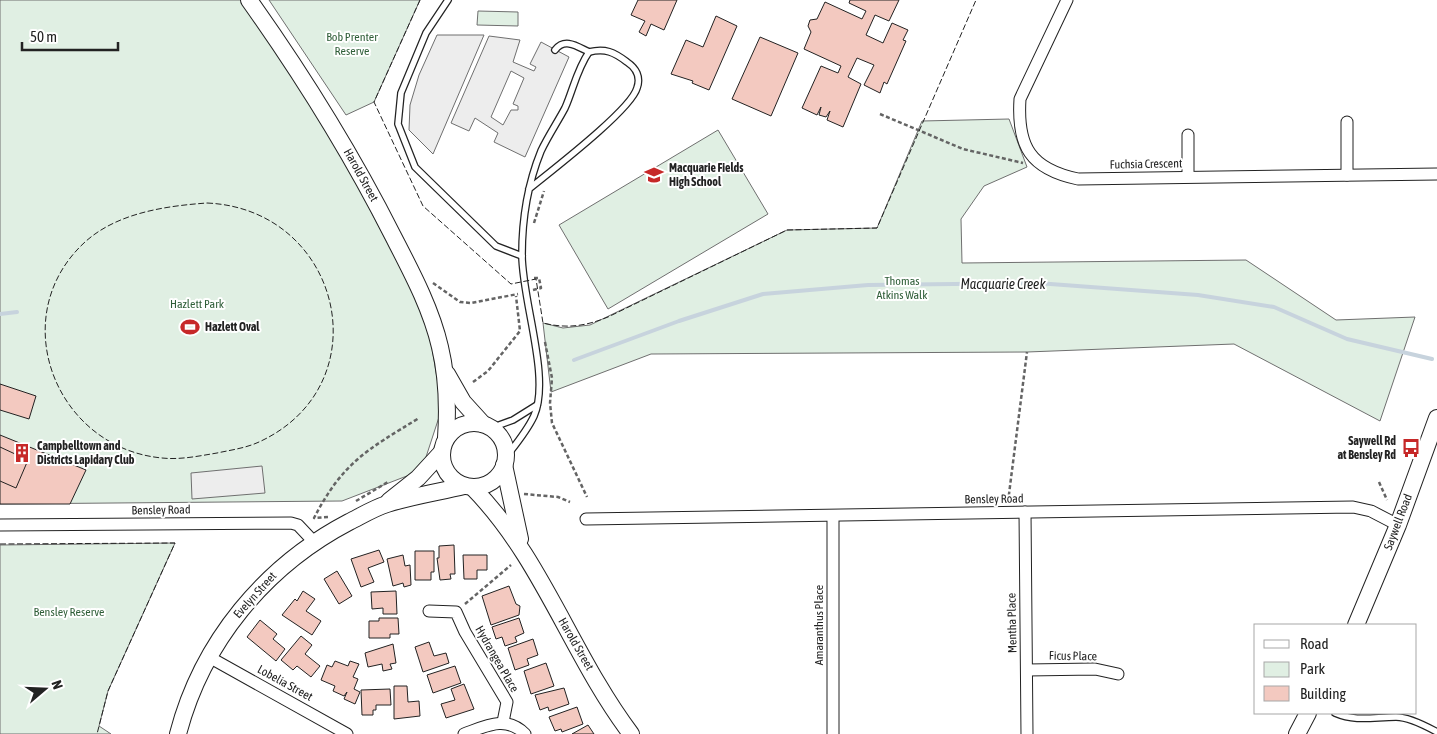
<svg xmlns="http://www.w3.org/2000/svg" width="1437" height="734" font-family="'Asap Condensed',sans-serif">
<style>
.green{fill:#e0efe3;stroke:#6f6f6f}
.parking{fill:#ededed;stroke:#6f6f6f;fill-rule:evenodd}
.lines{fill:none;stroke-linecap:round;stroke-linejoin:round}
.stream{stroke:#c7d3dd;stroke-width:4}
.building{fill:#f3c9c0;stroke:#222}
.lane-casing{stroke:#222;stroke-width:8}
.street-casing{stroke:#222;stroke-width:13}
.secondary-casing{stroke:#222;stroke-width:18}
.path{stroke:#646464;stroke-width:2.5;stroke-dasharray:4 2.5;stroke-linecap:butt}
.lane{stroke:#fff;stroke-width:5.5}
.street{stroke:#fff;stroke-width:11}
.secondary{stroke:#fff;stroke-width:16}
.fence{stroke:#222;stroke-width:1;stroke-dasharray:6 2.5;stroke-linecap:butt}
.labels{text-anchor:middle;stroke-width:4;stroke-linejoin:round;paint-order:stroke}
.park-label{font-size:12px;fill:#2f5e38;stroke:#fff}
.street-label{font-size:12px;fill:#222;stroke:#fff}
.poi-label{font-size:12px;font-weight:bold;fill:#222;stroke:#fff;text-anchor:start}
.water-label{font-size:14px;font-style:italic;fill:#222;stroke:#fff}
</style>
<rect width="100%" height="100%" fill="#fff"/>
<!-- green -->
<g class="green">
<polygon points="0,0 241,0 324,121 412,290 430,336 442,408 425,460 412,474 342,501 0,504"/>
<polygon points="269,0 420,0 374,102 346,115"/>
<polygon points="478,11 518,12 518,26 477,25"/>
<polygon points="1009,119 1027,167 984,186 961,219 962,263 1246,260 1336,320 1415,317 1380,421 1234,344 1027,352 651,354 551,392 543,323 563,328 590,325 787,230 877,228 922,121"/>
<polygon points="718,130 768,214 608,309 559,225"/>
<polygon points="175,543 108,691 99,726 111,734 0,734 0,545"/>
</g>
<!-- parking -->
<g class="parking">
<polygon points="437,35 484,35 433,154 409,130 410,105 419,75"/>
<path d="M489 36 520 40 513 62 534 71 536 67 530 64 541 42 569 57 525 157 494 142 498 133 475 118 469 131 451 123ZM511 71 524 78 513 104 518 106V110H511L503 125 491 117Z"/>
<polygon points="262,466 265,493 192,499 191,473"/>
</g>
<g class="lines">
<!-- stream -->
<g class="stream">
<polyline points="0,314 17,312"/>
<polyline points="574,360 679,321 763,294 868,285 1037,283 1198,295 1274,307 1347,339 1432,359"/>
</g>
</g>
<!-- building -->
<g class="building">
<polygon points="638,0 677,0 664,30 651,24 646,36 639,32 645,21 631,15"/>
<polygon points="850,0 899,0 889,21 875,15 866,35 883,43 892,23 908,30 903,40 906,41 887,84 884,82 880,93 864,85 874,65 857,58 848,77 861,84 843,127 827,120 830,111 826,117 819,115 821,107 817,115 802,108 821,66 838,73 841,66 804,49 811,32 808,26 810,20 817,19 825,2 862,19 866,11 849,3"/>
<polygon points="716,16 737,26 709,90 692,83 693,81 671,74 686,40 703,47"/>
<polygon points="760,37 798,53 771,116 732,99"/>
<polygon points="0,384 36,396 29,419 0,410"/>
<polygon points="0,435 86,470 70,504 0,504"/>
<polygon points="0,447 28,460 16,488 0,481"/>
<polygon points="454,545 455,574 450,574 451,579 440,580 437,558 439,558 439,546"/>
<polygon points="379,550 384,562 368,568 374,582 361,587 351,559"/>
<polygon points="415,551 434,551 434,572 431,572 431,580 415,580"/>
<polygon points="403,555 405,566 410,565 411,585 404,587 403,583 393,586 387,559"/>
<polygon points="463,555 487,555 487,570 477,570 477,579 464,579"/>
<polygon points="337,571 352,596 339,604 324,579"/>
<polygon points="509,586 516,604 520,606 519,615 491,625 482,596"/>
<polygon points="303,591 315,599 306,611 321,621 312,635 282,615 295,599 297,601"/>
<polygon points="396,591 397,614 383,614 383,608 372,609 371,592"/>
<polygon points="379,618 398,618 399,634 390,634 390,638 369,638 369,621 379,621"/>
<polygon points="519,618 524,633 515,637 517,642 505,646 502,637 496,639 492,627"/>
<polygon points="260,620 277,634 273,639 285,649 276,661 247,637"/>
<polygon points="301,636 312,645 305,654 320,666 311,677 297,666 293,670 281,660"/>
<polygon points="533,639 538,655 527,659 529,665 515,670 508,648"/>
<polygon points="429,642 434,656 446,653 449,663 423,672 415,647"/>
<polygon points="393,644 396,663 390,664 392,669 383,671 382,664 368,667 365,653"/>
<polygon points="335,661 348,666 350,661 359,664 353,677 358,679 354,689 360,692 355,704 344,699 347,692 344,696 333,691 335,686 321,680 327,665 332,667"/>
<polygon points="546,663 554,686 531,694 524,671"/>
<polygon points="455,666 461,683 433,693 427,675"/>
<polygon points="464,684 474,709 446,718 441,704 455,700 451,689"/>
<polygon points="394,686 407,686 408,702 419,701 420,716 394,719"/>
<polygon points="564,688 569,704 549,711 548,707 540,710 535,695"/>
<polygon points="390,689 391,705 376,705 376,710 373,710 373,715 362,715 361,690"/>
<polygon points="577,707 583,724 562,732 561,729 555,731 549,717"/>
<polygon points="588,725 594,734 572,734"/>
</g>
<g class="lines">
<!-- lane casing -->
<g class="lane-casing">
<g id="lane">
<polyline points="448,0 426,33 401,93 398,124 415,167 496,246 522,256"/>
<path d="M555 50C565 37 578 47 589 52"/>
<polyline points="491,428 513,420 537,405"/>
<path d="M506 457C516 444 527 431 534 416 551 378 522 301 522 255 522 221 528 183 541 151 548 136 557 123 565 108 573 90 577 69 589 52 605 48 614 52 627 62 636 68 641 77 637 88 631 110 551 171 529 189"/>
<path d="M1335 713C1356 722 1374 717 1396 717 1409 717 1426 726 1437 732"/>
</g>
</g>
<!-- street casing -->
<g class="street-casing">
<g id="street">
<path d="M1067 0 1020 99C1017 146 1030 169 1078 179L1437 174"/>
<polyline points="1347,175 1347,122"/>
<polyline points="1188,176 1188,135"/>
<polyline points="1025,512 1027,734"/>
<polyline points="586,519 1353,507 1371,511 1398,525"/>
<polyline points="0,525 291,523 298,525 314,542"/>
<polyline points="429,611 456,612 465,632 507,702 503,722"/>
<polyline points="209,657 347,734"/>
<polyline points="1027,670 1095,669 1118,674"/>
<path d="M464 734C486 726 506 715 525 734"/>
<polyline points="833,734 833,516"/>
</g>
</g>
<!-- secondary casing -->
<g class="secondary-casing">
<g id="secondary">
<path d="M249 0C303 76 351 153 393 236 411 271 431 308 440 347 447 376 448 408 446 438"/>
<polyline points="447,374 463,402 483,424"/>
<circle cx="474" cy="455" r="32"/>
<polyline points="504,465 520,539"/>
<path d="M473 488C542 558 572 656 631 734"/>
<polyline points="389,501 418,478 441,453"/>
<polyline points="1356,625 1398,525 1437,418"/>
<path d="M178 734C202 642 265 566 349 522 361 516 374 508 387 504 412 496 439 492 464 486"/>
<polyline points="1297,734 1308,713"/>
</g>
</g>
<!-- path -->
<g class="path">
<polyline points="880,114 963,149 1023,163"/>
<polyline points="534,223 544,191"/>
<polyline points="433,283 460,302 471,303 518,294"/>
<polyline points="533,290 541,288 539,278 534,278"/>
<polyline points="545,342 552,378 550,403 552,423 587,497"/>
<polyline points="473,382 488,371 520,331 516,296"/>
<polyline points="1379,482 1387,500"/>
<polyline points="524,494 558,497 570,502"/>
<polyline points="356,501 388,482"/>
<polyline points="1008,502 1027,352"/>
<path d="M328 517 314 518C343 462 367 450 419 418"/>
<polyline points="465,604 511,565"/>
</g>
<!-- lane -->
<use href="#lane" class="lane"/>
<!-- street -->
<use href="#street" class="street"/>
<!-- secondary -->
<use href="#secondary" class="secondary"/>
<!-- fence -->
<g class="fence">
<path d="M420 0 374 102 423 206 511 284 536 279 543 323C567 329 586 326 608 317L787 230 877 228 976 0"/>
<path d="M207 203C342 209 383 385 259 442 246 448 231 450 217 453 199 456 180 460 162 458 55 448 4 316 85 242 117 213 165 206 207 203Z"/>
<polyline points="0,544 175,543 108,691 97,734"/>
</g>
</g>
<!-- icons -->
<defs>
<g id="school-bare" transform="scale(1.5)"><path d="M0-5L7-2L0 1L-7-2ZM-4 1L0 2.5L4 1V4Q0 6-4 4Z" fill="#c62828" stroke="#fff" stroke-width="2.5" paint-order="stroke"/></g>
<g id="stadium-bare" transform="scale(1.5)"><path d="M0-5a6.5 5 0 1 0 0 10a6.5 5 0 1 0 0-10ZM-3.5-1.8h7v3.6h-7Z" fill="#c62828" stroke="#fff" stroke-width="2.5" paint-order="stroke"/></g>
<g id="bus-bare" transform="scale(1.5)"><path d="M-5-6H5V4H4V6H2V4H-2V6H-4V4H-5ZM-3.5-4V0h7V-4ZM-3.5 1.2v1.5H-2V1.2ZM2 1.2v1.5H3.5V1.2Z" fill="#c62828" stroke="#fff" stroke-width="2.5" paint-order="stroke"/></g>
<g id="building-bare" transform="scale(1.5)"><path d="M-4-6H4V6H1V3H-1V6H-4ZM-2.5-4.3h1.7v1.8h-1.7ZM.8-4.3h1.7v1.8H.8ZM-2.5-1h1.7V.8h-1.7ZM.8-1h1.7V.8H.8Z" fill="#c62828" stroke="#fff" stroke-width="2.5" paint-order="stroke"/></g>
</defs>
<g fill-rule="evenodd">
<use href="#school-bare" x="654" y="175"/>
<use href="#stadium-bare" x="190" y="327"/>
<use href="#bus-bare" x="1411" y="448"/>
<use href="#building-bare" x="22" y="453"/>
</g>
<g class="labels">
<!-- park labels -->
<g class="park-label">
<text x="352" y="41">Bob Prenter<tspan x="352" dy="14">Reserve</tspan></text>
<text x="902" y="285">Thomas<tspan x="902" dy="14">Atkins Walk</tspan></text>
<text x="197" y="308">Hazlett Park</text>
<text x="69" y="616">Bensley Reserve</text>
</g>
<!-- street labels -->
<g class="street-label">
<text transform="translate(1146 164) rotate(-1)" y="4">Fuchsia Crescent</text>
<text transform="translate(361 175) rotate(61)" y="4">Harold Street</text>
<text transform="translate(994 499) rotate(-1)" y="4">Bensley Road</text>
<text transform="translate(161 510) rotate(-1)" y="4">Bensley Road</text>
<text transform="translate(1398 522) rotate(-69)" y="4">Saywell Road</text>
<text transform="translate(255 595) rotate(-48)" y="4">Evelyn Street</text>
<text transform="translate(1012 623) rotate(-91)" y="4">Mentha Place</text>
<text transform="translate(819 625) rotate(-90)" y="4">Amaranthus Place</text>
<text transform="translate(576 644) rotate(60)" y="4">Harold Street</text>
<text transform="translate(1073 656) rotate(1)" y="4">Ficus Place</text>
<text transform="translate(497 659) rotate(60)" y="4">Hydrangea Place</text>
<text transform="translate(285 683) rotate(29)" y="4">Lobelia Street</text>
</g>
<!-- poi labels -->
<g class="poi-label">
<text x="669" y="172">Macquarie Fields<tspan x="669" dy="14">High School</tspan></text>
<text x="205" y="331">Hazlett Oval</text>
<text x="1396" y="445" text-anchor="end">Saywell Rd<tspan x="1396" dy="14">at Bensley Rd</tspan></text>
<text x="37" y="450">Campbelltown and<tspan x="37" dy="14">Districts Lapidary Club</tspan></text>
</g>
<!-- water labels -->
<g class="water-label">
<text x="1003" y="289">Macquarie Creek</text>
</g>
</g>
<!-- legend -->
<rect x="1254" y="624" width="162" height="90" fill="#ffffff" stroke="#a7a7a7"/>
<rect x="1264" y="640" width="25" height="8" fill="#ffffff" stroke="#a7a7a7"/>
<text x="1300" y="649" font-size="15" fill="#222222">Road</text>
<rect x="1264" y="662" width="25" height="15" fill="#e0efe3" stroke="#a7a7a7"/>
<text x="1300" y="674" font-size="15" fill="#222222">Park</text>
<rect x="1264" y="686" width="25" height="15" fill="#f3c9c0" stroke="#a7a7a7"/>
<text x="1300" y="699" font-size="15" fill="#222222">Building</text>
<!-- north arrow -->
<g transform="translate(45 689) rotate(71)" stroke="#ffffff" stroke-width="4" paint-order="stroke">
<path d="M0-4L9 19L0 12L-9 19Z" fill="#222222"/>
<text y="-8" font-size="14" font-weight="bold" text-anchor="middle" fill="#222222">N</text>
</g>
<!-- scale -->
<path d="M22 42v8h96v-8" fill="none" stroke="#222222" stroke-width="2.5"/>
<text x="30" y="42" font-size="15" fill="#222222" stroke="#ffffff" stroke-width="4" paint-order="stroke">50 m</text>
</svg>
